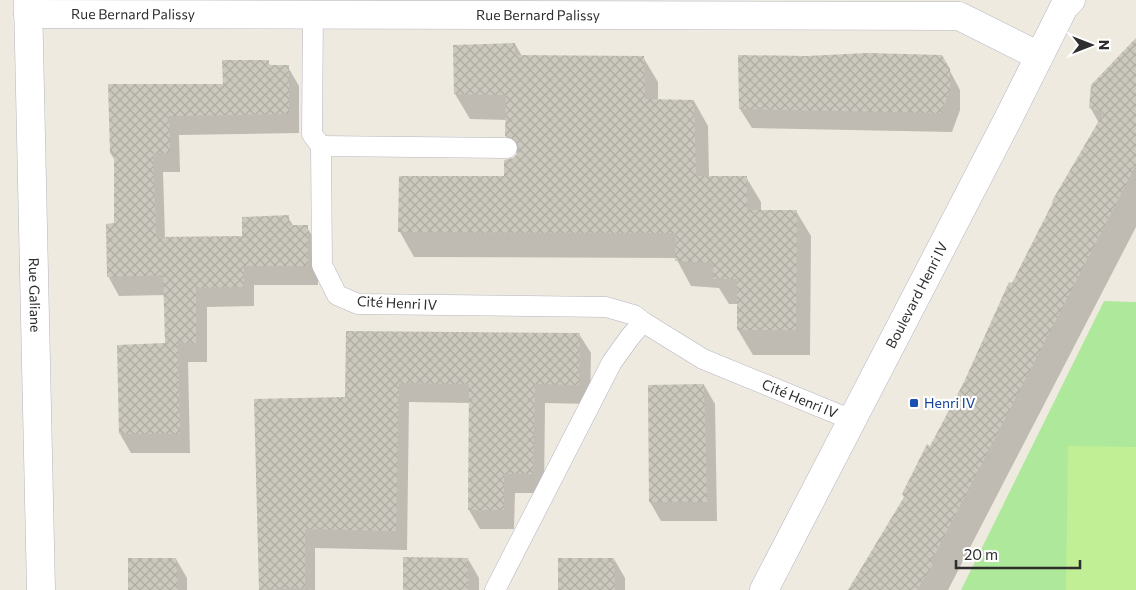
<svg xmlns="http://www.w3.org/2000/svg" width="1136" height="590" font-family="Commissioner,sans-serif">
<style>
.grass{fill:#aee89b}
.pitch{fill:#c1ef96}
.shadow{fill:#0003}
.building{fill:url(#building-cross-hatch)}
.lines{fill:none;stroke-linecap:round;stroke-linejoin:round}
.service-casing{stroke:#b4b5c1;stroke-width:21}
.minor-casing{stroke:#b4b5c1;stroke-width:29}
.tertiary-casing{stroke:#b4b5c1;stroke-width:29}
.service{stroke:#fff;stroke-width:20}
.minor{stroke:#fff;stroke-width:28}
.tertiary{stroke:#fff;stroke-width:28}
.transit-dot{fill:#1a4fb4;stroke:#fff;stroke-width:2}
.labels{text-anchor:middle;stroke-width:4.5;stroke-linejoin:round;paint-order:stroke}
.street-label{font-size:14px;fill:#2e2e2e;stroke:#fff}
.transit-label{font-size:14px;fill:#164399;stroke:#fff;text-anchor:start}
</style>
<defs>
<pattern id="building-cross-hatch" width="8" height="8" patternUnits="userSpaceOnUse" patternTransform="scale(1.25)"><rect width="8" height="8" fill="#cbc8be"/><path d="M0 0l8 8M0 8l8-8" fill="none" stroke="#afaca4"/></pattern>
</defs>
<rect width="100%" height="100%" fill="#efeae0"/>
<!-- grass -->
<polygon class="grass" points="1104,301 1136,302 1136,590 961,590"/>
<!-- pitch -->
<polygon class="pitch" points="1068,446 1136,447 1136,590 1066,590"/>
<!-- shadow -->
<g class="shadow">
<polygon points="515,44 522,56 643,57 658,82 658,100 694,101 708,126 709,177 746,177 761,202 761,211 796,211 811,236 810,355 753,355 738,330 738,304 729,304 719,288 691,286 676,258 414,257 400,232 505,177 518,155 506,136 507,120 470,119 455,94"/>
<polygon points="942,56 960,90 960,110 952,132 752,128 740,109"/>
<polygon points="268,61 271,67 288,67 299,86 299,133 179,135 180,172 163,172 165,238 243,237 288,217 294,227 307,227 318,246 318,285 254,285 254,306 207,307 207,362 188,362 190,453 131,453 120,434 118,346 166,344 165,295 119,296 108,276 116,225 116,162 111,154 110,86 224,86"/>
<polygon points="1136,66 1136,227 948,590 849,590 905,497 965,382 1012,285 1099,123 1090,107"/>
<polygon points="347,332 579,334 591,353 590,404 545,403 544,493 515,493 514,529 480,529 469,510 470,403 409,402 407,550 315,548 315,590 261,590 256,400 346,399"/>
<polygon points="704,385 715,404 717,521 661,521 650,502 650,386"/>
<polygon points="176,559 187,578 187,590 129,590"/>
<polygon points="468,559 479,578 479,590 404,590"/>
<polygon points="614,559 625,578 625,590 559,590"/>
</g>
<!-- building -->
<g class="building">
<polygon points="1136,38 1136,165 931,562 933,564 917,590 848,590 904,497 902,494 927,444 930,446 964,382 1009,282 1012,283 1053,202 1052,201 1104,112 1089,108 1091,85"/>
<polygon points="515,43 515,55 644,56 645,99 694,100 696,176 747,176 747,210 797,210 796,330 737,330 737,279 713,279 713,263 675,261 676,233 398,232 399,176 504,176 504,160 513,158 517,154 519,149 518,143 513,138 505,136 506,95 454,94 453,45"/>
<polygon points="867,53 942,55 950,69 950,90 941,113 739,109 738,55 807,56"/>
<polygon points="222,60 269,60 269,65 289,65 289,114 169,116 170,153 153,153 156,237 242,236 242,217 289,215 289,225 308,225 308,266 244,266 244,287 196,288 196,343 178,343 180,434 119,434 117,345 165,343 163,275 107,277 106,224 114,223 114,154 110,154 108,84 223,84"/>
<polygon points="346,331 580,333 579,385 535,384 533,474 504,474 504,510 468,510 469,384 399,383 396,531 305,529 305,588 259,590 254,399 345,397"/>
<polygon points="704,384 707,502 649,502 648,385"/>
<polygon points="403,557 468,558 468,590 403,590"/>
<polygon points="128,558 176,558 178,590 128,590"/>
<polygon points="558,558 614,558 615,590 558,590"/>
</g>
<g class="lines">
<!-- service casing -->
<g class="service-casing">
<g id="service">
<polyline points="313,14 312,134 321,146"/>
<polyline points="507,148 321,146 322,265 337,295 358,304 606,307 634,315 643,322"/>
<path id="s1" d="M495 590 612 362 630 337 643 322 703 359 852 420"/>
</g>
</g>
<!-- minor casing -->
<g class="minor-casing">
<g id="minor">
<path id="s2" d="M28 0 41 590"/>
<path id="s3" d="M28 14 959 16 1039 56"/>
</g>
</g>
<!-- tertiary casing -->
<g class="tertiary-casing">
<g id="tertiary">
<path id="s4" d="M764 590 1007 121 1064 7 1071 0"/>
</g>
</g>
<!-- service -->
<use href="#service" class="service"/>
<!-- minor -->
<use href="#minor" class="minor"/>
<!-- tertiary -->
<use href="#tertiary" class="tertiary"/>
</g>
<!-- markers -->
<rect class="transit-dot" x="909" y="398" width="10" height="10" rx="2.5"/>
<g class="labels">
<!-- street labels -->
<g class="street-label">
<text dy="5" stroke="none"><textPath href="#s3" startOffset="105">Rue Bernard Palissy</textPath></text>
<text dy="5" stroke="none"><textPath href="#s3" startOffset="510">Rue Bernard Palissy</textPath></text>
<text dy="5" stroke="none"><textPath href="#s2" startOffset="295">Rue Galiane</textPath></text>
<text dy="5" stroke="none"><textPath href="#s4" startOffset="332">Boulevard Henri IV</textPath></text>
<text transform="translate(397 303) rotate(3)" y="5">Cité Henri IV</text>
<text dy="5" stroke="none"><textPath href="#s1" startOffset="482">Cité Henri IV</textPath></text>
</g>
<!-- transit labels -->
<g class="transit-label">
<text x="924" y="408">Henri IV</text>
</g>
</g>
<!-- north arrow -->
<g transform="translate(1091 45) rotate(90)" stroke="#ffffff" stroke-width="4" paint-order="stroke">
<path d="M0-4L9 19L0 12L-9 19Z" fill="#2e2e2e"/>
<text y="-8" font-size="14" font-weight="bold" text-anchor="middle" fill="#2e2e2e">N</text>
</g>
<!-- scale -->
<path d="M956 560v8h124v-8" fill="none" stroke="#2e2e2e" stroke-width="2.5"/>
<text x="964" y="560" font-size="15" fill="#2e2e2e" stroke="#ffffff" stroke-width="4" paint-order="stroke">20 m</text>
</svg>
